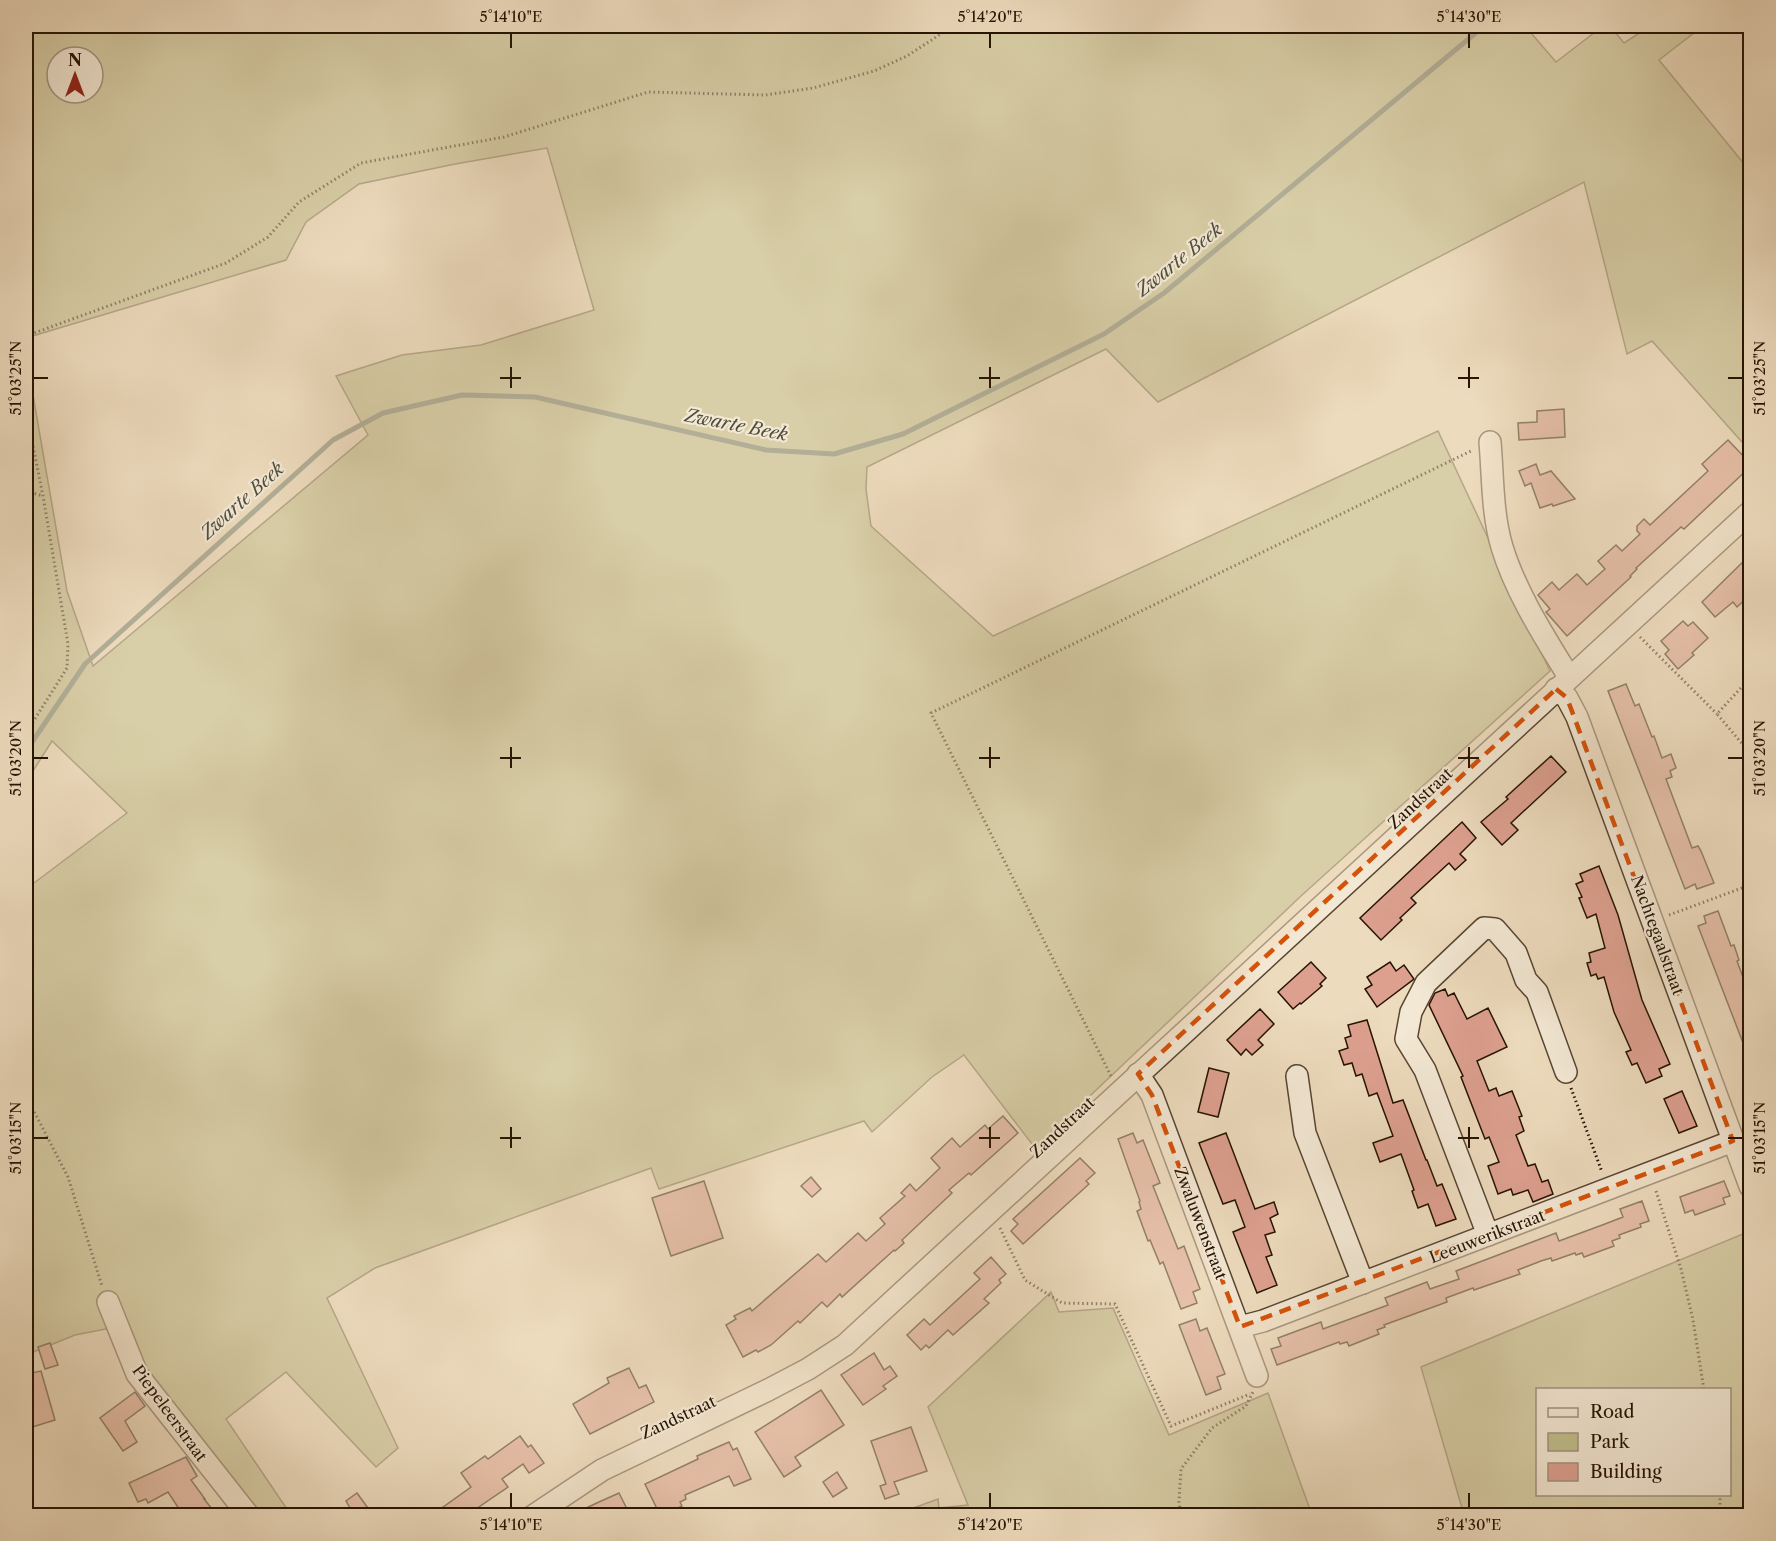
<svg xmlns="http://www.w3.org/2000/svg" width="1776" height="1541" font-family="'Libre Caslon Text',serif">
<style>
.green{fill:#bfbe8c;stroke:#736848;stroke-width:1.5;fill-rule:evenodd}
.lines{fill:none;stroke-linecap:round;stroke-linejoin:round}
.stream{stroke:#6c7869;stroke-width:5}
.building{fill:#dda08f;stroke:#271303;stroke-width:1.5}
.minor-casing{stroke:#584532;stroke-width:24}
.path{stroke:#271303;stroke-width:3;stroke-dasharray:1.5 3;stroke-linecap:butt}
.minor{stroke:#f3e8d4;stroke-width:21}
.marked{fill:none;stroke:#d5520b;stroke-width:4.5;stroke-dasharray:12 8;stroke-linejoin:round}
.ticks{fill:none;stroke:#271303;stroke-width:2}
.labels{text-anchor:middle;stroke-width:4.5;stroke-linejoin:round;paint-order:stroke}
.street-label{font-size:16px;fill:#271303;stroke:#f3e8d4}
.water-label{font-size:18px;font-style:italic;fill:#4f4e3e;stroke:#f3e8d4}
.neatline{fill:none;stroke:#271303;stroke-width:2}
.ticks-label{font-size:15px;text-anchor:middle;fill:#271303}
</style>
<rect width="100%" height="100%" fill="#eddbbd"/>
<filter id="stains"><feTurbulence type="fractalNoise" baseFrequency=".00333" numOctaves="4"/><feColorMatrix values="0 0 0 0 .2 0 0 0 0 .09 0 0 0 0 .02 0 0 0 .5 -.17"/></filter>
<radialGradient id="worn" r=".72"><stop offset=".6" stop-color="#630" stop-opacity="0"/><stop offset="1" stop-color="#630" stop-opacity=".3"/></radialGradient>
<!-- green -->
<g class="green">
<path d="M26 26H1525L1556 62 1603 26H1610L1624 43 1650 26H1703L1659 60 1750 171V451L1652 341 1627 354 1584 182 1158 402 1106 349 867 467 866 489 871 526 993 636 1438 431 1550 671 1301 896 1035 1148 964 1055 932 1077 872 1132 864 1121 659 1189 651 1168 375 1268 327 1298 398 1448 376 1467 286 1372 226 1419 291 1515H253L150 1384 121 1326 75 1335 26 1355V889L127 813 52 741 26 782V355L67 591 93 666 368 435 336 376 402 355 481 345 594 310 547 148 455 164 359 184 306 222 286 260 26 338ZM57 57H93V93H57Z"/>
<path d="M1750 1231V1515H1464L1421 1367ZM1538 1390H1730V1494H1538Z"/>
<polygon points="1051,1292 1059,1312 1113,1308 1169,1435 1268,1393 1312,1515 894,1515 938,1499 939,1508 968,1505 928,1407"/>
</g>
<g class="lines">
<!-- stream -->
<polyline class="stream" points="26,751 85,664 333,440 383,413 462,395 535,397 766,450 834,454 903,434 1104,334 1164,293 1484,26"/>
</g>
<!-- building -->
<g class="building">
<polygon points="1564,409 1565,437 1519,440 1518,423 1537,422 1537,411"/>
<polygon points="1728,440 1750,463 1750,467 1684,529 1681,527 1636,568 1637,569 1630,576 1631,577 1567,636 1546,612 1550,609 1538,595 1552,582 1559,590 1577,574 1587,585 1605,569 1598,561 1616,545 1622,551 1640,534 1637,531 1637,526 1644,519 1650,525 1708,471 1702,464"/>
<polygon points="1536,464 1540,475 1551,471 1575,499 1553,506 1552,504 1540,508 1531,483 1525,486 1519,471"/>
<polygon points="1750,555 1750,595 1737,607 1733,602 1715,617 1702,602"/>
<polygon points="1683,621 1688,626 1693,622 1708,638 1692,653 1694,655 1678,669 1665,654 1669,650 1661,641"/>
<polygon points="1626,684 1635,706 1639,704 1652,737 1654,736 1662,758 1671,754 1676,768 1670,771 1672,777 1666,779 1692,848 1698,846 1701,851 1714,883 1697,889 1695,884 1685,889 1608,691"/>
<polygon points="1551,756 1566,772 1511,823 1518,830 1502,845 1481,822 1508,799 1506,797"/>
<polygon points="1462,822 1476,838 1460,854 1466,860 1455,870 1449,863 1411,898 1416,903 1400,918 1402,920 1381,940 1360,918"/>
<polygon points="1599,866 1618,915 1642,1000 1670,1064 1659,1069 1662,1076 1646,1083 1637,1063 1632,1065 1626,1052 1631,1050 1614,1012 1604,977 1598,979 1596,974 1591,976 1587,963 1591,962 1589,953 1605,948 1596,914 1587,918 1579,898 1582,897 1576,884 1583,881 1580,874"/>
<polygon points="1718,911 1731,946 1734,945 1739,960 1737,961 1747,988 1750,986 1750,1061 1698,926 1706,923 1704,916"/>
<polygon points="1311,962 1326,978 1320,984 1322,986 1301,1004 1300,1003 1293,1009 1278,992"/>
<polygon points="1390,962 1396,971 1404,965 1414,979 1377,1007 1365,989 1372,985 1367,977"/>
<polygon points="1445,989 1448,996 1454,993 1467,1019 1488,1008 1507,1047 1477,1061 1489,1091 1496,1088 1499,1096 1512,1091 1522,1116 1519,1117 1524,1131 1516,1135 1528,1166 1535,1164 1542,1182 1548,1180 1553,1194 1533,1202 1528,1190 1513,1195 1511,1189 1498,1194 1488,1166 1499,1162 1489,1137 1485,1139 1461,1077 1463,1076 1429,1005 1435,993"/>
<polygon points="1260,1009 1274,1024 1258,1040 1263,1045 1252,1055 1246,1049 1241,1055 1227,1040"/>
<polygon points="1367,1020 1393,1103 1403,1100 1426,1160 1427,1160 1437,1186 1442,1184 1456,1219 1436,1226 1428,1204 1418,1208 1412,1191 1414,1190 1401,1154 1380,1162 1373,1143 1393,1136 1377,1093 1369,1096 1362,1074 1356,1076 1352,1063 1344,1065 1339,1051 1348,1048 1345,1038 1351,1036 1348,1025"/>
<polygon points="1209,1068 1229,1073 1218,1117 1198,1112"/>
<polygon points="1682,1091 1697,1126 1679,1133 1664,1099"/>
<polygon points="1003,1116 1018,1133 971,1175 969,1173 949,1190 952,1193 902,1240 904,1243 895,1251 894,1250 842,1297 840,1294 827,1307 822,1302 800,1323 798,1321 771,1345 758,1352 756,1350 743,1357 726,1325 736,1319 734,1316 750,1308 752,1311 818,1254 826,1262 858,1233 866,1241 885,1224 880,1218 905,1196 901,1193 910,1184 916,1191 940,1168 931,1158 952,1138 960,1147 985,1125 988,1129"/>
<polygon points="1133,1133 1137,1143 1143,1140 1160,1183 1153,1186 1178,1249 1184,1246 1200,1289 1193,1292 1197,1303 1181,1309 1163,1262 1160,1264 1150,1240 1148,1241 1137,1211 1141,1209 1139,1202 1140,1201 1118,1139"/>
<polygon points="1226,1133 1255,1209 1274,1202 1278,1214 1270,1218 1275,1232 1265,1235 1272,1255 1266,1257 1277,1285 1257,1293 1233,1232 1245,1227 1235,1200 1223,1204 1199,1143"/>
<polygon points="1080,1158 1095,1173 1086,1181 1089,1184 1023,1244 1011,1231 1018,1224 1013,1219"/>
<polygon points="811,1177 821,1189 812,1197 801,1186"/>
<polygon points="704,1181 723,1238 671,1256 652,1198"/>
<polygon points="1724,1181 1730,1196 1723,1198 1725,1204 1695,1215 1693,1210 1685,1213 1680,1197"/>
<polygon points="1642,1201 1649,1221 1640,1224 1641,1227 1619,1235 1620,1238 1612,1241 1614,1246 1584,1257 1582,1253 1576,1255 1575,1253 1552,1261 1551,1258 1541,1261 1518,1270 1520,1274 1474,1290 1473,1288 1446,1298 1447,1302 1384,1325 1385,1327 1377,1330 1379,1334 1349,1346 1347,1342 1340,1344 1339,1342 1277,1365 1271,1349 1281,1346 1278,1338 1321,1322 1323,1329 1388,1305 1385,1298 1427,1282 1430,1289 1459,1279 1456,1271 1556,1233 1559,1241 1605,1224 1623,1217 1620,1209"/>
<polygon points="991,1257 1006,1274 999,1280 1001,1283 984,1299 989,1303 953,1335 948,1330 929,1348 926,1345 921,1350 907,1335 924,1319 930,1325 980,1279 974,1273"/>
<polygon points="1196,1319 1200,1331 1207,1328 1225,1374 1217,1377 1221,1389 1206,1395 1179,1325"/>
<polygon points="50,1343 58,1365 45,1369 38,1347"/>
<polygon points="874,1353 884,1370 890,1366 897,1376 883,1386 886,1389 863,1405 841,1375"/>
<polygon points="629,1368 639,1388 646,1385 654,1402 590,1434 573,1404 609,1383 607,1378"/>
<polygon points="41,1371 55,1420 26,1429 26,1374"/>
<polygon points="821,1390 844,1425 795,1457 801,1466 784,1477 755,1432"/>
<polygon points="135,1392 145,1406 125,1421 137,1442 123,1451 100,1418"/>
<polygon points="911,1427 927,1471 894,1482 899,1494 885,1499 880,1486 886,1484 871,1441"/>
<polygon points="520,1436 528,1447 531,1445 544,1463 529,1473 523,1464 502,1479 508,1487 467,1515 432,1515 471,1487 461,1473 485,1456 488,1459"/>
<polygon points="729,1442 733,1450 737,1448 751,1479 734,1486 729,1476 685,1495 686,1499 680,1502 682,1506 672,1511 674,1515 660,1515 645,1484 698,1459 697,1456"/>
<polygon points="186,1457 197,1476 191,1480 205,1499 204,1499 217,1515 183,1515 168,1492 148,1503 146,1499 138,1502 129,1483"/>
<polygon points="837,1472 847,1488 833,1497 823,1482"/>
<polygon points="357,1493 373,1515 339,1515 350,1508 346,1501"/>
<polygon points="619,1493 630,1515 571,1515 599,1502"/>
</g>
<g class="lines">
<!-- minor casing -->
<g class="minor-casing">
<g id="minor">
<path d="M1490 442C1493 476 1492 514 1502 547 1516 593 1544 636 1569 677"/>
<polyline points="1556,689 1567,698 1577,717 1750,1186"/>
<polyline points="1138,1074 1152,1095 1257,1376"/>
<polyline points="1297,1076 1305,1133 1363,1283"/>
<polyline points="1488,1235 1425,1070 1406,1039 1411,1012 1426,983 1484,928 1495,929 1516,953 1526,980 1537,992 1566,1072"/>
<polyline points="108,1302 137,1374 249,1516"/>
<polyline points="1240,1327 1263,1321 1733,1141"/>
<polyline points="533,1516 602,1470 768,1390 808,1369 845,1345 1750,512"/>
</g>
</g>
<!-- path -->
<g class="path">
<polyline points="26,336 226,263 268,237 299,202 361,163 504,137 648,92 765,95 813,88 874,71 907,56 953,26"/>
<polyline points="26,411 43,496 68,644 67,668 26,733"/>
<polyline points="26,491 43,496"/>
<polyline points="1640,637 1717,714"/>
<polyline points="1750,678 1717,714 1750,753"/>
<polyline points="1669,915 1750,885"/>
<polyline points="1111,1076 931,713 1473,450"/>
<polyline points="1571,1088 1602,1172"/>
<polyline points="26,1096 68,1177 102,1286"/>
<polyline points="1656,1191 1681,1269 1693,1320 1704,1390"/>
<polyline points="1000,1228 1025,1280 1062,1303 1115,1304 1171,1426 1250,1394"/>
<polyline points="1720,1494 1720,1516"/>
<polyline points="1181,1516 1179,1502 1181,1469 1212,1428 1246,1406 1253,1392"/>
</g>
<!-- minor -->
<use href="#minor" class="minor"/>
</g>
<!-- marked area -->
<path d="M0 0H1776V1541H0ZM1556 689 1567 698 1733 1141 1240 1327 1152 1095 1138 1074Z" fill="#eddbbd" fill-opacity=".55" fill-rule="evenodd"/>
<path class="marked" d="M1556 689 1567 698 1733 1141 1240 1327 1152 1095 1138 1074Z"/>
<!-- ticks -->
<path class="ticks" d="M511 33V48M990 33V48M1469 33V48M511 367V388M990 367V388M1469 367V388M33 378H48M500 378H521M979 378H1000M1458 378H1479M1728 378H1743M511 747V768M990 747V768M1469 747V768M33 758H48M500 758H521M979 758H1000M1458 758H1479M1728 758H1743M511 1127V1148M990 1127V1148M1469 1127V1148M33 1138H48M500 1138H521M979 1138H1000M1458 1138H1479M1728 1138H1743M511 1493V1508M990 1493V1508M1469 1493V1508"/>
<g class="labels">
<!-- street labels -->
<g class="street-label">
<text transform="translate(1420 798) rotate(-43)" y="6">Zandstraat</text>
<text transform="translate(1658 935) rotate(70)" y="6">Nachtegaalstraat</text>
<text transform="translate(1062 1127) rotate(-43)" y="6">Zandstraat</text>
<text transform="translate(1201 1223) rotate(69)" y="6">Zwaluwenstraat</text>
<text transform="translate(1487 1236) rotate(-21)" y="6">Leeuwerikstraat</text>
<text transform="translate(170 1413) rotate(54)" y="6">Piepeleerstraat</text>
<text transform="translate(678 1417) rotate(-25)" y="6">Zandstraat</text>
</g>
<!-- water labels -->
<g class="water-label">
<text transform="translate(1179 260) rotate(-39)" y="6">Zwarte Beek</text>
<text transform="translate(736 425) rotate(11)" y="6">Zwarte Beek</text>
<text transform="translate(242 501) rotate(-42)" y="6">Zwarte Beek</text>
</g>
</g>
<!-- margin -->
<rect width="1776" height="1541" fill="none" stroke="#eddbbd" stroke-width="66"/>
<!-- legend -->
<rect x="1536" y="1388" width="195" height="108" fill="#f3e8d4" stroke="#a19380" stroke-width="1.5"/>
<rect x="1548" y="1408" width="30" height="9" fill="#f3e8d4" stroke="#a19380" stroke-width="1.5"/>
<text x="1590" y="1418" font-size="18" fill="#271303">Road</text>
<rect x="1548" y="1433" width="30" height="18" fill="#bfbe8c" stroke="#a19380" stroke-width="1.5"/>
<text x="1590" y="1448" font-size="18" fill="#271303">Park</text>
<rect x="1548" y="1463" width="30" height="18" fill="#dda08f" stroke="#a19380" stroke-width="1.5"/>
<text x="1590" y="1478" font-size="18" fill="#271303">Building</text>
<!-- north arrow -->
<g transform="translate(75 75)"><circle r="28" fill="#f3e8d4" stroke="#a19380" stroke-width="1.5"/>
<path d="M0-4.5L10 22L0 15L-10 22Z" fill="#8f2418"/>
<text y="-9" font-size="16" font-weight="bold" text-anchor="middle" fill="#271303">N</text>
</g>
<rect x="33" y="33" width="1710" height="1475" class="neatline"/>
<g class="ticks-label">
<text x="511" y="22">5°14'10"E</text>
<text x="990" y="22">5°14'20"E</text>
<text x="1469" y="22">5°14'30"E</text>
<text transform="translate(16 378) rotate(-90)" y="5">51°03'25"N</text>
<text transform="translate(1760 378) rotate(-90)" y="5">51°03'25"N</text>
<text transform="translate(16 758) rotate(-90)" y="5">51°03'20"N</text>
<text transform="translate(1760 758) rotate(-90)" y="5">51°03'20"N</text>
<text transform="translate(16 1138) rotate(-90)" y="5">51°03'15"N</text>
<text transform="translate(1760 1138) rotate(-90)" y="5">51°03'15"N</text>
<text x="511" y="1530">5°14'10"E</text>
<text x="990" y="1530">5°14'20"E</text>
<text x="1469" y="1530">5°14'30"E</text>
</g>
<rect width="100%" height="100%" filter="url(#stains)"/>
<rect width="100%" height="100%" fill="url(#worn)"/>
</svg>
